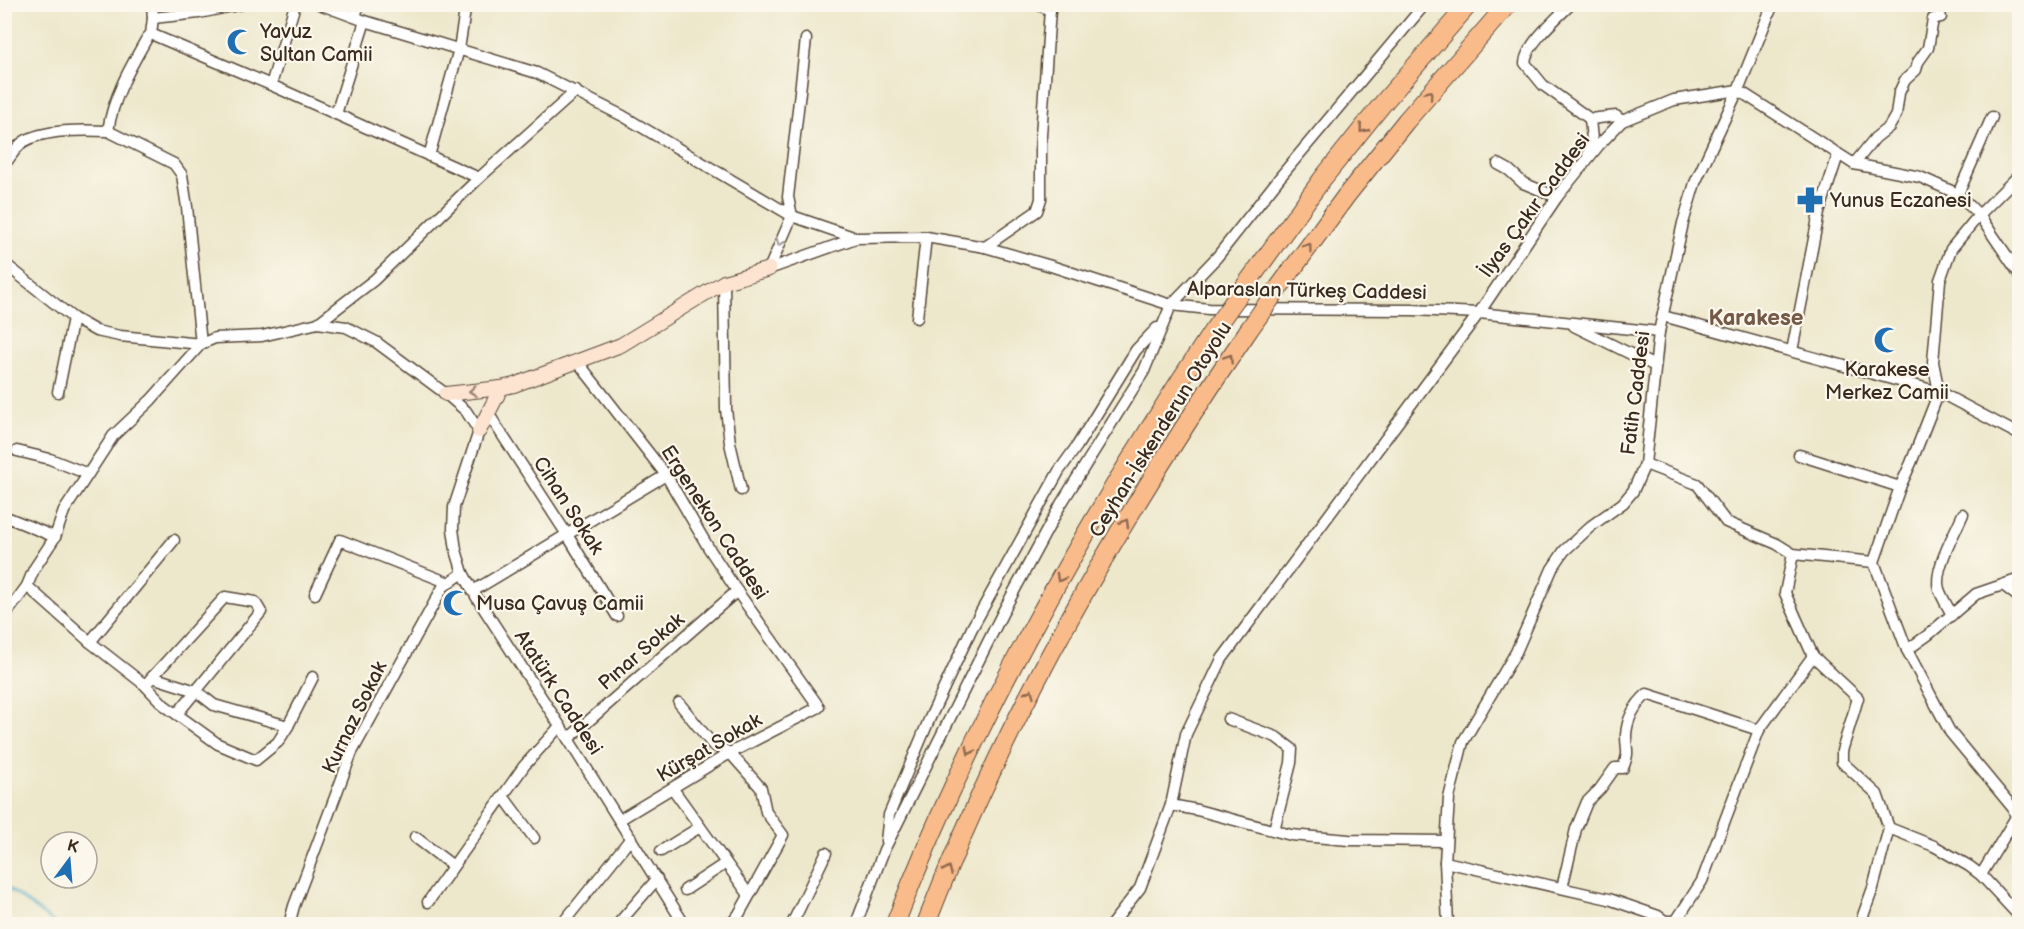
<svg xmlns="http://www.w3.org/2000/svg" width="2024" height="929" font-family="'Balsamiq Sans',sans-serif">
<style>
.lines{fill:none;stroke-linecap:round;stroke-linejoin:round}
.stream{stroke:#4ca9cb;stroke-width:2}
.street-casing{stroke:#564638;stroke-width:13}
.secondary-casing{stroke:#564638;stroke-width:16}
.highway-casing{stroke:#564638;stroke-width:20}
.street{stroke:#fff;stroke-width:10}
.secondary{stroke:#fde4d1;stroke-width:14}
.highway{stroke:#fabb8b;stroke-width:18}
.highway-bridge-casing{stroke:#564638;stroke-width:20;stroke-linecap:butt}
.highway-bridge{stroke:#fabb8b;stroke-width:18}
.oneway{stroke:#916b4f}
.oneway2{stroke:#a79f9a}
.oneway3{stroke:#9c8778}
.labels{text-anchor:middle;stroke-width:4.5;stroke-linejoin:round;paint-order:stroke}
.poi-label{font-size:20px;fill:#3b2a1e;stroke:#fbf7ec;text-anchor:start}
.street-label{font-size:20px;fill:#3b2a1e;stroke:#fbf7ec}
.quarter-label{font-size:22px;font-weight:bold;fill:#745948;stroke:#fbf7ec}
</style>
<rect width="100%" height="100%" fill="#fbf7ec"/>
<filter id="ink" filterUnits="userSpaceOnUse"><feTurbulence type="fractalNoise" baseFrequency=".0167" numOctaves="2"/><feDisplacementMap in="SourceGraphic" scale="12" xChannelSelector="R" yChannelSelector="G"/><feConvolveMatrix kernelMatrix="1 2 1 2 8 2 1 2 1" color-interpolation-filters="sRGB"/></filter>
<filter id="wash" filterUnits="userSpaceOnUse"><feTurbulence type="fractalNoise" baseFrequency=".008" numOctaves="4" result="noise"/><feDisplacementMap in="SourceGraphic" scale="24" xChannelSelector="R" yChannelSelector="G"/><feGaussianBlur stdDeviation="1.35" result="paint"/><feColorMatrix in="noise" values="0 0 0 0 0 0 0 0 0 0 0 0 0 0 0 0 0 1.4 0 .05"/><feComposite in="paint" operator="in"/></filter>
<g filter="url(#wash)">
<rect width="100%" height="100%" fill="#ede7cb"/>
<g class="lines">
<!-- stream -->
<polyline class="stream" points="4,885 56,924"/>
</g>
</g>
<g filter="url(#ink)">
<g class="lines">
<!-- street casing -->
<g class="street-casing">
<g id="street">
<polyline points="319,4 365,21 537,73 623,116 792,216 856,238"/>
<path d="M1571 4C1558 17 1526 44 1525 63L1543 85 1590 119 1616 116 1622 121"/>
<polyline points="355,17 359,4"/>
<polyline points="153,18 199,13 243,4"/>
<polyline points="151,34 271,85 479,178"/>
<polyline points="271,85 294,8 293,4"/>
<polyline points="336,114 365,21"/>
<polyline points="1588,155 1592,140 1590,119"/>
<polyline points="429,156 459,49 466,4"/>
<polyline points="1498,164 1509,170 1523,183 1557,197"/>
<polyline points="1854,164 1875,138 1889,127 1896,115 1899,93 1905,80 1916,70 1918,62 1928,48 1933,19 1941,17"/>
<path d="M4 165C10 158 16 147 23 142 44 129 83 130 108 131"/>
<polyline points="1958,194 1992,117"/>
<polyline points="985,247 1037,211 1041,199 1041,135 1050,10 1037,4"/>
<polyline points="4,263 73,318 96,331 120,336 201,344 215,338 262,336 318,323 346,327 376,342 446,394 466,411 479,431 454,507 453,529 456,550 463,573 477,598 560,726 684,924"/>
<polyline points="769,269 856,238 926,237 985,247 1051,266 1171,305 1209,309 1412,310 1479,313 1659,332"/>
<polyline points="769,269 792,216 788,197 806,39"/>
<polyline points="724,282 726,409 730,443 741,490"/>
<polyline points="1663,316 1939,392 2020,435"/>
<polyline points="917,318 926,237"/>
<polyline points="318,323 374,280 479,178 576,91"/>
<polyline points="1574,326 1655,366"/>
<polyline points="1792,351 1819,213 1838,155"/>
<polyline points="577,361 666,475 708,547 737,591 819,707 730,753 619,820"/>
<polyline points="58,392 73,318"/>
<polyline points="488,413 566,533 617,616"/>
<polyline points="17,451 50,459 88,474"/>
<polyline points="1799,455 1900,487"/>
<polyline points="1645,464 1697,484 1726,522 1777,544 1793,554 1874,562"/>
<polyline points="4,516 55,537"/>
<polyline points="1793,554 1785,593 1813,656 1858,698 1842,751 1842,762 1877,794 1889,828 1873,888 1860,924"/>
<polyline points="2003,585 2020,598"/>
<polyline points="27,586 90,642 145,685 164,705 218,744 256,760 278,742 288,726 214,705 196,691 261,612 255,602 225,597 145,685"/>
<polyline points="473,591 666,475"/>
<polyline points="315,594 340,540 449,583"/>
<path d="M1952 615C1948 607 1942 598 1939 589 1933 570 1955 533 1963 514"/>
<path d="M4 617 27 586 34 569 55 537 64 511 113 436 151 400 201 344 187 207 182 175 174 164 108 131C113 97 130 68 147 38L151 34 153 18 152 4"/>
<polyline points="90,642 174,540"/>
<polyline points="1907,650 1928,635 1976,594 2020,579"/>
<polyline points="152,677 196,691 177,714"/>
<polyline points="679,703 713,745 730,753 761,788 766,812 783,835 739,914 731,924"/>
<polyline points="1228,719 1276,737 1292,749 1291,763 1274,830"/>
<polyline points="288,726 313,677"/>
<polyline points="568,739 737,591"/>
<polyline points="673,789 749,895"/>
<polyline points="503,796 534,838"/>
<polyline points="1171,805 1197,810 1291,835 1349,840 1446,841"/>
<polyline points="1889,828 1934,846 1969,866 1981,875 2020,917"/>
<polyline points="415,837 453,866"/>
<polyline points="886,841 889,815 929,720 972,628 1059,471 1077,446 1136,350 1157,328"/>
<polyline points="661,851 700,827"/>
<polyline points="1445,862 1609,899 1658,916 1665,921 1676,921 1702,881 1759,730 1813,656"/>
<polyline points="1981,875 2016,817 2013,808 1950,732 1907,650 1874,562 1900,487 1911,463 1939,392 1933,362 1940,280 1951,249 1979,215 2020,174"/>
<path d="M1562 888 1576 829 1587 802 1600 789 1615 768H1623C1630 750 1626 752 1626 735 1627 718 1635 705 1647 694L1759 730"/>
<polyline points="685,890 726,863"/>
<polyline points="428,902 524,766 560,726"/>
<polyline points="1676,921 1696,924"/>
<polyline points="293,924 291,917 294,906 352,752 443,587 463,573"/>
<polyline points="562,924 631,838"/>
<polyline points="618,924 657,879"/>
<polyline points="792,924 826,853"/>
<polyline points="856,924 884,850 1005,608 1061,504 1144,371 1171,305 1217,257 1281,176 1425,4"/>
<polyline points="1112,924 1140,888 1171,805 1186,734 1222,659 1479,313 1557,197 1599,145 1622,121 1674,100 1738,90 1854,164 1920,177 1958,194 1979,215 2020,275"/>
<polyline points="1448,924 1445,862 1449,798 1463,742 1516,652 1552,569 1564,551 1591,526 1623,503 1633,491 1645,464 1659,332 1683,223 1695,183 1738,90 1773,4"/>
</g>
</g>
<!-- secondary casing -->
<g class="secondary-casing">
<g id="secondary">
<polyline points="446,394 501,388 514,385 621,345 724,282 769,269"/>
<polyline points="479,431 501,388"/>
</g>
</g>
<!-- highway casing -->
<g class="highway-casing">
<g id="highway">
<polyline points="1240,293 1323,178 1384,102 1469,4"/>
<polyline points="1274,294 1346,196 1406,121 1508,4"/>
<path d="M895 924C976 714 1088 519 1212 332"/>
<path d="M926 924C1007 714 1121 517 1248 331"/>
</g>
</g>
<!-- street -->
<use href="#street" class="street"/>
<!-- secondary -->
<use href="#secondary" class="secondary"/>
<!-- highway -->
<use href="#highway" class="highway"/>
<!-- highway-bridge casing -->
<g class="highway-bridge-casing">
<g id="highway-bridge">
<polyline points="1248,331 1274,294"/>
<polyline points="1212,332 1240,293"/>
</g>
</g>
<!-- highway-bridge -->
<use href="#highway-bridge" class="highway-bridge"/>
</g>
<!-- one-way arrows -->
<defs><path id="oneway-chevron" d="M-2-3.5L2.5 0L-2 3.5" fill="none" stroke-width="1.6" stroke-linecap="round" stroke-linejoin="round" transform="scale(1.5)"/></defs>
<g class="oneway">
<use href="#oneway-chevron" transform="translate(1429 94) rotate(-49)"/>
<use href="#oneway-chevron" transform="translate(1363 129) rotate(129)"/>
<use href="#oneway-chevron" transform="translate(1308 247) rotate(-54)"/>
<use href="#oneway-chevron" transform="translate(1229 358) rotate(-56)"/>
<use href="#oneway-chevron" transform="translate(1125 523) rotate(-60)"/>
<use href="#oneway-chevron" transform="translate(1060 578) rotate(119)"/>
<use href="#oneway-chevron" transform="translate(1030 693) rotate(-64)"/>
<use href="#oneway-chevron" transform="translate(970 751) rotate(116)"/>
<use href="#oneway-chevron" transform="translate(948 870) rotate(-66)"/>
</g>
<use class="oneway2" href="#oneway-chevron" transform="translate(780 242) rotate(113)"/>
<use class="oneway3" href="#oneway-chevron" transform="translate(473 391) rotate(174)"/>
</g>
<!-- icons -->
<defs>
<g id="mosque-bare" transform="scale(2.07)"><path d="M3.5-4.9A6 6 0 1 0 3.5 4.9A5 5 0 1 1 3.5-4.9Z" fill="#1f6fb2" stroke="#fbf7ec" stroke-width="2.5" paint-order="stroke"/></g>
<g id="pharmacy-bare" transform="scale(2.07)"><path d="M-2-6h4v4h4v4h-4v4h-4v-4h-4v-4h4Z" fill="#1f6fb2" stroke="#fbf7ec" stroke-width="2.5" paint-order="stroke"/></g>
</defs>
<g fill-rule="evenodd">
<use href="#mosque-bare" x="240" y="42"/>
<use href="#pharmacy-bare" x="1810" y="200"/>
<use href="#mosque-bare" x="1887" y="340"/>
<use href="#mosque-bare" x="456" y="603"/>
</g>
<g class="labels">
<!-- poi labels -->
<g class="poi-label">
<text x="260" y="38">Yavuz<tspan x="260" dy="23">Sultan Camii</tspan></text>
<text x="1830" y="207">Yunus Eczanesi</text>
<text x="1887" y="376" text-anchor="middle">Karakese<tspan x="1887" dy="23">Merkez Camii</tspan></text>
<text x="476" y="610">Musa Çavuş Camii</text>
</g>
<!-- street labels -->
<g class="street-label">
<text transform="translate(1534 205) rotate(-54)" y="7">İlyas Çakır Caddesi</text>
<text transform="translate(1307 290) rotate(1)" y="7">Alparaslan Türkeş Caddesi</text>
<text transform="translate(1635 393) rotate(-83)" y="7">Fatih Caddesi</text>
<text transform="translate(1160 429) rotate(-58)" y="7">Ceyhan-İskenderun Otoyolu</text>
<text transform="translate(569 505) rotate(57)" y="7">Cihan Sokak</text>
<text transform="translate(715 522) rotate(57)" y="7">Ergenekon Caddesi</text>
<text transform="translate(641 651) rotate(-41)" y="7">Pınar Sokak</text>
<text transform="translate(559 692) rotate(57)" y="7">Atatürk Caddesi</text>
<text transform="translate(354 717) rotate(-64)" y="7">Kurnaz Sokak</text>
<text transform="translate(709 747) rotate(-30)" y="7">Kürşat Sokak</text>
</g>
<!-- quarter labels -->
<g class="quarter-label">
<text x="1756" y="325">Karakese</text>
</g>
</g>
<!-- margin -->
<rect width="2024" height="929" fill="none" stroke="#fbf7ec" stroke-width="24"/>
<!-- north arrow -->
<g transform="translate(69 860) rotate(16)"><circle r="28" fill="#fbf7ec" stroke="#aea59a" stroke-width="1.5"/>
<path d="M0-4.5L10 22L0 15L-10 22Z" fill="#1f6fb2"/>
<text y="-9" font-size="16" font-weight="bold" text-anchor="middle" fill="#3b2a1e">K</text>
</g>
</svg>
